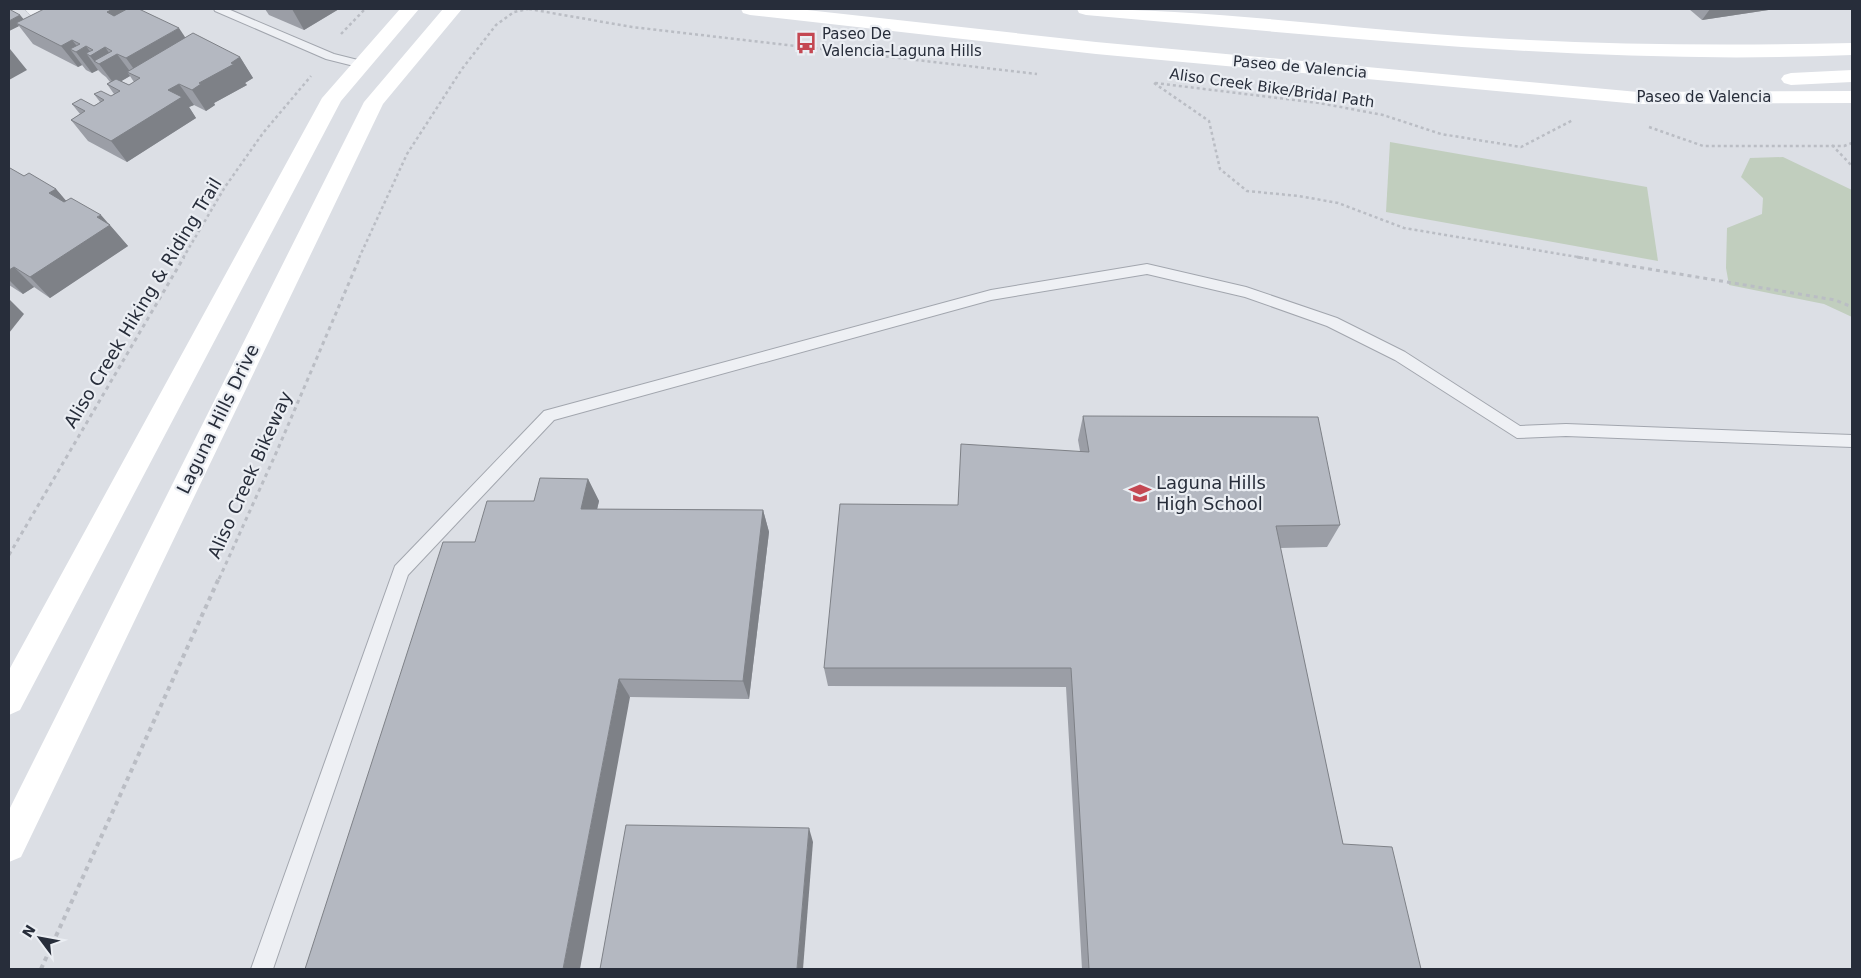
<svg xmlns="http://www.w3.org/2000/svg" width="1861" height="978" font-family="'DejaVu Sans',sans-serif">
<style>
.green{fill:#c1cebe}
.lines{fill:none;stroke-linecap:round;stroke-linejoin:round}
.service-casing{stroke:#a2a6ae;stroke-width:2}
.minor-casing{stroke:#a2a6ae;stroke-width:1}
.path-far2{stroke:#babdc4;stroke-width:2.5;stroke-dasharray:3 3;stroke-linecap:butt}
.path-far1{stroke:#babdc4;stroke-width:3;stroke-dasharray:4 4;stroke-linecap:butt}
.path{stroke:#babdc4;stroke-width:4;stroke-dasharray:4.5 4.5;stroke-linecap:butt}
.service{fill:#eef0f4;fill-rule:evenodd}
.minor{fill:#eef0f4;fill-rule:evenodd}
.secondary{fill:#fff;fill-rule:evenodd}
.wall{fill:#9b9ea6;fill-rule:evenodd}
.shaded-wall{fill:#7e8187}
.building{fill:#b4b8c1;stroke:#7e8187}
.labels{text-anchor:middle;stroke-width:4.5;stroke-linejoin:round;paint-order:stroke}
.far-poi-label{font-size:15px;fill:#272d3a;stroke:#ebeef3;text-anchor:start}
.far-street-label{font-size:15px;fill:#272d3a;stroke:#ebeef3}
.street-label{font-size:18px;fill:#272d3a;stroke:#ebeef3}
.poi-label{font-size:18px;fill:#272d3a;stroke:#ebeef3;text-anchor:start}
</style>
<rect width="100%" height="100%" fill="#dcdfe5"/>
<!-- green -->
<g class="green">
<polygon points="1390,142 1647,187 1658,261 1386,212"/>
<polygon points="1783,157 1852,190 1852,317 1824,304 1729,285 1726,268 1727,228 1762,214 1763,198 1741,177 1750,158"/>
</g>
<g class="lines">
<!-- service casing -->
<g class="service-casing">
<g id="service">
<polygon points="214,9 228,9 334,54 366,62 368,64 362,68 326,59 215,11"/>
<polygon points="1147,264 1246,287 1337,318 1405,352 1520,426 1566,424 1852,435 1852,447 1566,436 1517,438 1395,360 1327,326 1245,297 1147,274 991,300 554,420 408,575 273,969 251,969 395,566 544,411 991,290"/>
</g>
</g>
<!-- minor casing -->
<g class="minor-casing">
<path id="minor" d="M25 9C40 9 60 8 70 22L67 26C55 29 31 19 25 9Z"/>
</g>
<!-- path-far2 -->
<g class="path-far2">
<polyline points="529,9 632,27 1037,74"/>
<polyline points="341,34 365,9"/>
<polyline points="1154,83 1209,121 1220,169 1247,191 1299,196 1338,203 1404,228 1584,258"/>
<polyline points="1155,83 1319,103 1383,115 1441,134 1521,147 1573,120"/>
<polyline points="1649,127 1703,146 1844,146 1852,143"/>
<polyline points="1832,145 1852,166"/>
<polyline points="183,258 225,187 263,133 311,76"/>
<polyline points="359,258 407,154 462,69 496,25 514,12 528,9"/>
</g>
<!-- path-far1 -->
<g class="path-far1">
<polyline points="1577,257 1835,300 1852,307"/>
<polyline points="9,555 184,257"/>
<polyline points="219,579 277,451 360,257"/>
</g>
<!-- path -->
<polyline class="path" points="41,969 219,578"/>
<!-- service -->
<use href="#service" class="service"/>
<!-- minor -->
<use href="#minor" class="minor"/>
<!-- secondary -->
<g class="secondary">
<polygon points="400,9 419,9 341,101 20,710 9,715 9,670 322,98"/>
<polygon points="443,9 462,9 383,104 21,857 9,862 9,810 364,102"/>
<polygon points="741,9 798,9 1096,42 1638,92 1852,91 1852,103 1638,104 1096,54 750,15 743,13"/>
<path d="M1077 9C1216 9 1354 30 1493 38 1612 45 1733 46 1852 43V55C1596 66 1341 37 1086 15L1079 13Z"/>
<polygon points="1852,70 1852,82 1791,85 1784,83 1781,79 1784,75 1791,73"/>
</g>
</g>
<!-- wall -->
<g class="wall">
<polygon points="265,9 339,9 304,30 269,15"/>
<polygon points="1689,9 1775,9 1702,20"/>
<path d="M20 15 23 19 185 38 240 57 253 78 245 83 247 85 214 103 215 105 206 111 194 105 189 107 196 118 127 162 88 141 71 120 80 114 72 104 94 106 100 102 94 94 111 96 114 94 107 84 110 82 106 77 102 74 98 70 92 73 86 70 82 65 78 67 33 44 19 26 9 31ZM130 76 134 82 129 85 121 81Z"/>
<polygon points="9,169 24,176 56,189 66,201 109,224 128,246 50,298 34,287 23,294 9,285"/>
<polygon points="1083,416 1340,525 1327,547 1280,548 1343,844 1421,969 1082,969 1066,687 828,686 824,668 958,505 1080,451 1078,440"/>
<polygon points="588,479 599,501 597,509 763,510 769,532 749,699 630,697 475,542 534,501"/>
</g>
<!-- shaded-wall -->
<g class="shaded-wall">
<polygon points="98,9 129,9 122,33"/>
<polygon points="292,9 339,9 304,30"/>
<polygon points="1710,9 1775,9 1702,20"/>
<polygon points="20,15 26,22 16,23 19,26 9,31 9,21"/>
<polygon points="179,28 193,49 141,79 126,58"/>
<polygon points="72,40 80,50 86,46 92,54 105,47 112,57 117,54 132,74 127,72 130,76 115,85 99,64 94,61 90,56 86,53 98,70 92,73 76,52 70,49 82,65 78,67 61,46"/>
<polygon points="9,49 10,49 27,70 9,80"/>
<polygon points="240,57 253,78 245,83 247,85 214,103 215,105 206,111 192,90 199,83"/>
<polygon points="179,84 194,105 189,107 196,118 127,162 111,141 168,90"/>
<polygon points="56,189 74,210 49,193"/>
<polygon points="101,215 128,246 50,298 30,277 97,217"/>
<polygon points="14,267 34,287 23,294 9,280 9,270"/>
<polygon points="9,299 24,314 9,333"/>
<polygon points="588,479 599,501 592,531 581,509"/>
<polygon points="763,510 769,532 749,699 743,681"/>
<polygon points="619,679 630,697 580,969 563,969"/>
<polygon points="809,828 813,842 803,969 797,969"/>
</g>
<!-- building -->
<g class="building">
<polygon points="9,9 20,15 9,21"/>
<polygon points="44,9 113,9 107,12 114,16 127,9 139,9 179,28 126,58 117,54 99,64 94,61 112,51 105,47 90,56 86,53 93,50 86,46 76,52 70,49 80,44 72,40 61,46 16,23"/>
<polygon points="193,33 240,57 231,63 234,64 199,83 201,84 192,90 179,84 168,90 182,97 111,141 71,120 85,111 72,104 81,99 94,106 104,100 94,94 101,91 111,96 120,91 107,84 116,79 129,85 140,78 127,72"/>
<polygon points="10,168 24,176 29,173 56,189 49,193 64,202 71,198 101,215 97,217 110,225 30,277 14,267 9,270 9,169"/>
<polygon points="1083,416 1318,417 1340,525 1276,526 1343,844 1392,847 1421,969 1089,969 1071,668 824,668 840,504 958,505 961,444 1089,452"/>
<polygon points="540,478 588,479 581,509 763,510 743,681 619,679 563,969 305,969 443,542 475,542 487,501 534,501"/>
<polygon points="626,825 809,828 797,969 600,969"/>
</g>
<!-- icons -->
<defs>
<g id="bus-bare" transform="scale(1.725)"><path d="M-5-6H5V4H4V6H2V4H-2V6H-4V4H-5ZM-3.5-4V0h7V-4ZM-3.5 1.2v1.5H-2V1.2ZM2 1.2v1.5H3.5V1.2Z" fill="#c44752" stroke="#ebeef3" stroke-width="2.5" paint-order="stroke"/></g>
<g id="school-bare" transform="scale(1.725)"><path d="M0-5L7-2L0 1L-7-2ZM-4 1L0 2.5L4 1V4Q0 6-4 4Z" fill="#c44752" stroke="#ebeef3" stroke-width="2.5" paint-order="stroke"/></g>
</defs>
<g fill-rule="evenodd">
<use href="#bus-bare" x="806" y="43"/>
<use href="#school-bare" x="1140" y="493"/>
</g>
<g class="labels">
<!-- far-poi labels -->
<g class="far-poi-label">
<text x="822" y="39">Paseo De<tspan x="822" dy="17">Valencia-Laguna Hills</tspan></text>
</g>
<!-- far-street labels -->
<g class="far-street-label">
<text transform="translate(1300 67) rotate(5)" y="5">Paseo de Valencia</text>
<text transform="translate(1272 88) rotate(8)" y="5">Aliso Creek Bike/Bridal Path</text>
<text x="1704" y="102">Paseo de Valencia</text>
</g>
<!-- street labels -->
<g class="street-label">
<text transform="translate(143 303) rotate(-59)" y="6">Aliso Creek Hiking &amp; Riding Trail</text>
<text transform="translate(218 419) rotate(-64)" y="6">Laguna Hills Drive</text>
<text transform="translate(250 475) rotate(-66)" y="6">Aliso Creek Bikeway</text>
</g>
<!-- poi labels -->
<g class="poi-label">
<text x="1156" y="489">Laguna Hills<tspan x="1156" dy="21">High School</tspan></text>
</g>
</g>
<!-- border -->
<rect width="1861" height="978" fill="none" stroke="#272d3a" stroke-width="20"/>
<!-- north arrow -->
<g transform="translate(40 938) rotate(302)" stroke="#ebeef3" stroke-width="4" paint-order="stroke">
<path d="M0-4L9 19L0 12L-9 19Z" fill="#272d3a"/>
<text y="-8" font-size="14" font-weight="bold" text-anchor="middle" fill="#272d3a">N</text>
</g>
</svg>
